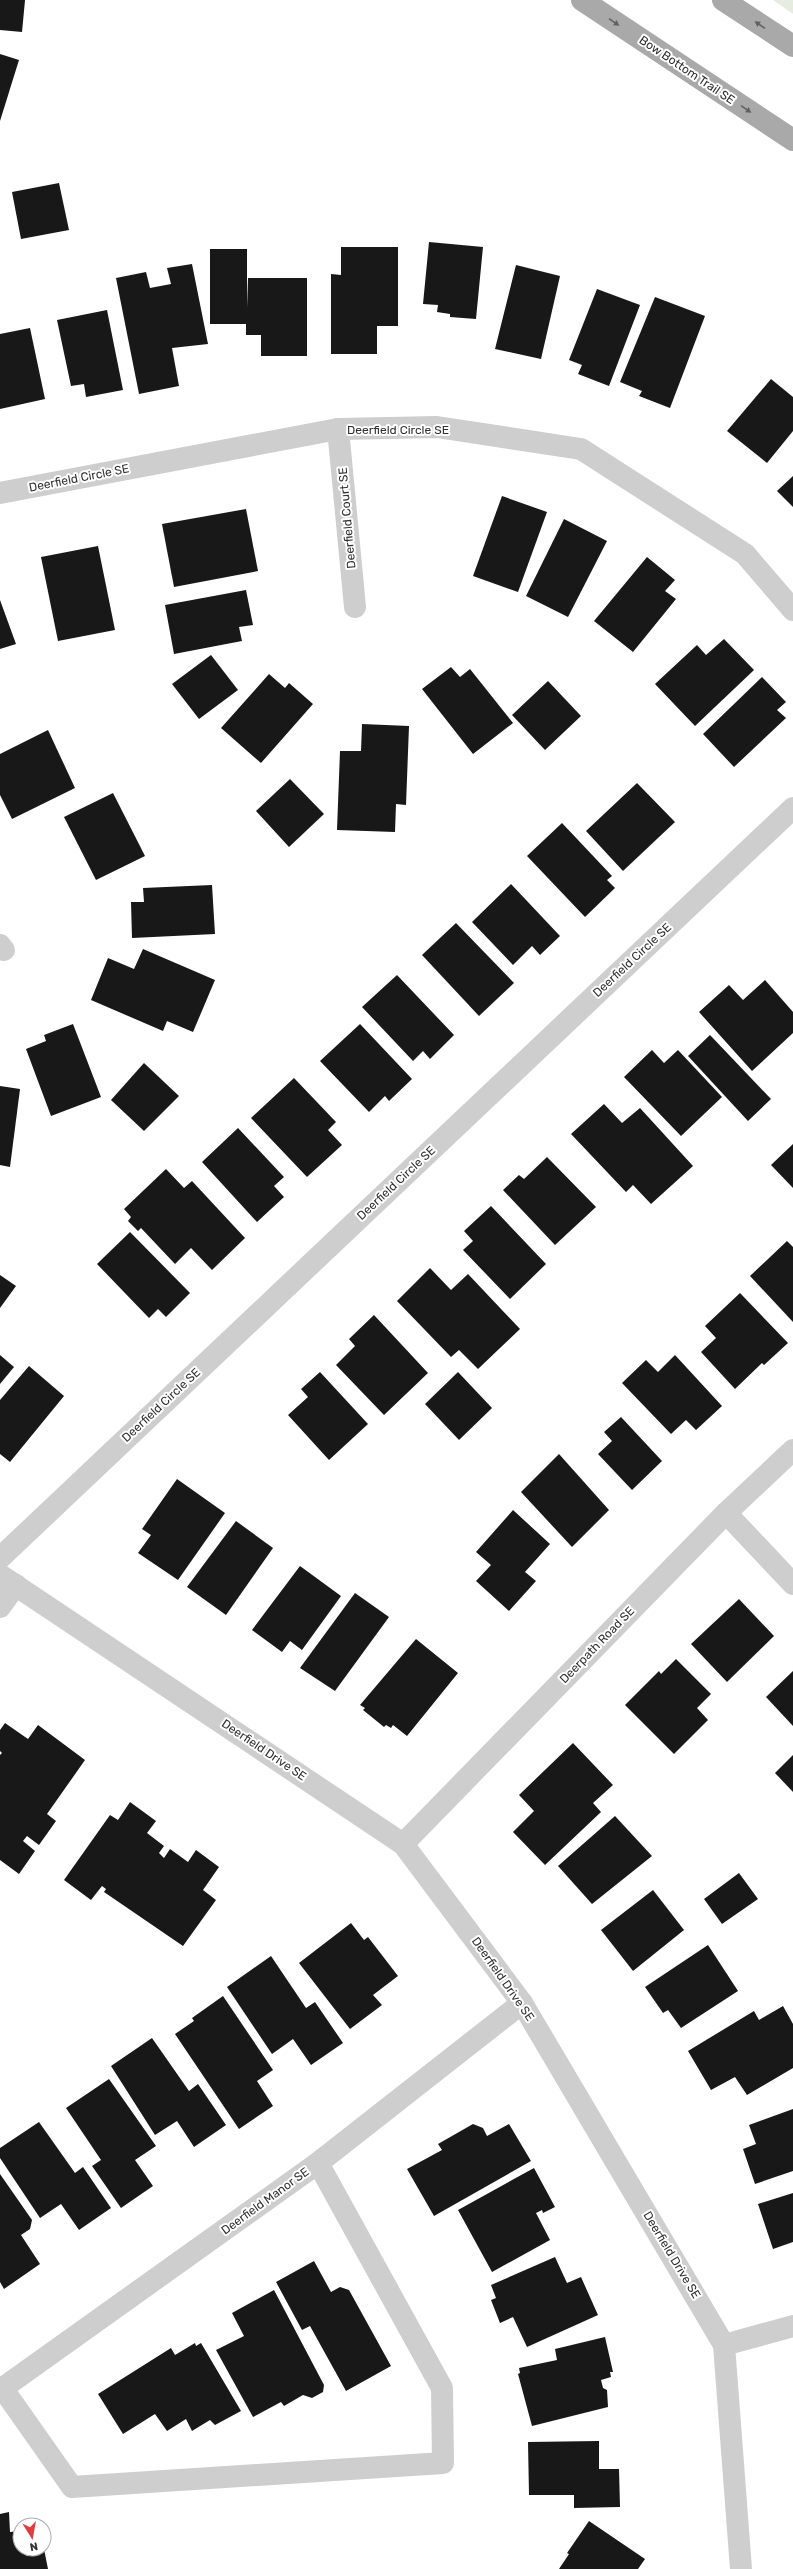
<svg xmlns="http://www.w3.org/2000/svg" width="793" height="2569" font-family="Rubik,sans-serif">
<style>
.green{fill:#e6ede0}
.building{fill:#181818}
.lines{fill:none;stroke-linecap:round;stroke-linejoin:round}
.minor{stroke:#cecece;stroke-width:22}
.major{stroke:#a9a9a9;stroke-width:22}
.oneway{fill:#616161}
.labels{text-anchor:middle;stroke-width:4;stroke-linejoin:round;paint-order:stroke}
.street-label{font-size:12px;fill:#313131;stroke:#fff}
</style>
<rect width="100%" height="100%" fill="#fff"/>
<!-- green -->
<polygon class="green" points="773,0 793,0 793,14"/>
<!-- building -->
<g class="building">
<polygon points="0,0 25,0 22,32 0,30"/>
<polygon points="0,54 19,60 0,121"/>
<polygon points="59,183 69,230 21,239 12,192"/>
<polygon points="429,242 483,247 476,319 450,317 450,314 437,312 438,305 423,304"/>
<polygon points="341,247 398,247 398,326 377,326 377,354 331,354 331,274 341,275"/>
<polygon points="210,249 247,249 247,308 248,278 307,278 307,356 261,356 261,335 246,335 246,324 210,324"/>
<polygon points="192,264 208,344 172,348 179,386 139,394 116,278 146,272 150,288 171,284 167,268"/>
<polygon points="516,265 560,276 541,359 495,349"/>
<polygon points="597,289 640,305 609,386 578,374 582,365 569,360"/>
<polygon points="655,297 705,316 670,408 639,396 642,391 620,382"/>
<polygon points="107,310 123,390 86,397 84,384 71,386 57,320"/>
<polygon points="30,328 45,399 0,409 0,334"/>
<polygon points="771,379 793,397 793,431 767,463 727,431"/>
<polygon points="793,476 793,507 777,491"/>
<polygon points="502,496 547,512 518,592 473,576"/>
<polygon points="246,509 258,571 174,587 162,524"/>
<polygon points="564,519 607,541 568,617 526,596"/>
<polygon points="98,546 115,630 58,641 41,557"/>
<polygon points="647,557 675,580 665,591 676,599 633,652 594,621"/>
<polygon points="246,590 253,625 239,627 242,641 174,654 165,605"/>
<polygon points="0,600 16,644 0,649"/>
<polygon points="724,639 754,670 695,726 655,684 697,645 706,655"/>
<polygon points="211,655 238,690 199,719 172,684"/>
<polygon points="451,667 460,677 470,669 513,723 473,754 422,689"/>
<polygon points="269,674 285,688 289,683 313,704 261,763 221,728"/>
<polygon points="762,677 786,702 777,710 786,718 734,767 703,734"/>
<polygon points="548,681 581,716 545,750 512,715"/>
<polygon points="362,724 409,726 406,805 396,804 395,832 337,830 340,751 361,751"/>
<polygon points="48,730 75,788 12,819 0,795 0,754"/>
<polygon points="290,779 324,814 289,847 256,811"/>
<polygon points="637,783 675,822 623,871 586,831"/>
<polygon points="113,793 145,856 96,880 64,817"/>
<polygon points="562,823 612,876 607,880 615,888 585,917 527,856"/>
<polygon points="511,884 560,936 540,955 532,946 513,965 472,922"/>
<polygon points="212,885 215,934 132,938 131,902 144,902 143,888"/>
<polygon points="456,923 514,983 479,1016 422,955"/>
<polygon points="143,949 215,980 193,1032 167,1021 163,1031 91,1000 108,958 134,969"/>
<polygon points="397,975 454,1035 430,1059 423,1051 413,1061 362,1007"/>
<polygon points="765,980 793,1012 793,1033 752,1071 699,1012 729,985 743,1000"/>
<polygon points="73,1024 101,1097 51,1116 26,1049 46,1041 44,1035"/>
<polygon points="360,1024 412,1079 389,1101 385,1096 369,1112 320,1061"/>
<polygon points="710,1035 771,1099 748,1121 688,1056"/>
<polygon points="652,1050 664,1063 678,1050 722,1097 681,1136 624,1077"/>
<polygon points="144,1063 179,1096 144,1131 111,1100"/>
<polygon points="294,1078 336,1122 328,1130 342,1145 307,1177 251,1118"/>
<polygon points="0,1086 20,1089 10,1167 0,1165"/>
<polygon points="604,1104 622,1123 640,1108 693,1166 651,1204 633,1185 626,1192 571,1134"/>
<polygon points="238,1128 284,1177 274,1186 284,1197 257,1222 202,1162"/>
<polygon points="793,1144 793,1188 771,1165"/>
<polygon points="547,1157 596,1207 555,1245 503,1190 519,1175 524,1179"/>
<polygon points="166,1169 184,1188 192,1181 245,1238 212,1270 191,1248 175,1264 141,1228 138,1231 128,1221 131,1217 124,1209"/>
<polygon points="491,1206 546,1264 510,1299 463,1250 473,1241 464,1231"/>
<polygon points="130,1232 190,1293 166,1317 158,1309 149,1318 97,1264"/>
<polygon points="787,1241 793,1247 793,1322 750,1276"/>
<polygon points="430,1268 451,1290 468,1274 520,1329 478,1369 459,1350 451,1357 397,1301"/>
<polygon points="0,1275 16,1286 0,1308"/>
<polygon points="740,1293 788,1343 764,1365 762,1363 735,1389 701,1352 716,1338 705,1326"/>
<polygon points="374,1315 428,1373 384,1415 336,1365 355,1346 349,1339"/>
<polygon points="0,1355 14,1367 0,1384"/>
<polygon points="675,1355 722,1406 696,1430 686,1420 671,1434 622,1383 646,1360 658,1372"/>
<polygon points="29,1366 64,1396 10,1462 0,1454 0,1400"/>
<polygon points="320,1372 368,1424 329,1460 288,1415 308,1397 301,1389"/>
<polygon points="458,1372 492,1408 459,1440 425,1404"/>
<polygon points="621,1417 662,1461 632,1490 598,1454 612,1441 604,1432"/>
<polygon points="559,1454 609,1510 572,1547 521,1492"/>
<polygon points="177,1479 225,1513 178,1580 138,1553 151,1535 142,1529"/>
<polygon points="513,1510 550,1544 525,1572 536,1581 509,1611 476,1581 491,1565 476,1552"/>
<polygon points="236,1521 273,1548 226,1615 187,1587"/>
<polygon points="300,1566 341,1596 302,1650 290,1641 282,1652 252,1630"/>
<polygon points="355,1593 389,1617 335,1691 300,1668"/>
<polygon points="739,1599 774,1636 727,1682 691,1644"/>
<polygon points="416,1639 458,1673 407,1736 393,1725 391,1728 386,1725 384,1727 363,1710 365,1708 360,1705"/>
<polygon points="676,1659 711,1694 697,1708 708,1720 674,1754 625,1705 659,1671 661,1674"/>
<polygon points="793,1671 793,1726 766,1697"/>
<polygon points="5,1723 28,1739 38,1725 85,1760 47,1814 56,1821 39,1845 27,1836 23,1841 35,1851 19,1874 0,1860 0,1755 2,1753 0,1751 0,1730"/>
<polygon points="573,1743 613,1785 593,1803 601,1812 545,1865 513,1832 534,1811 519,1795"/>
<polygon points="793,1755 793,1792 775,1773"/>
<polygon points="130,1802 156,1821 147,1833 164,1846 159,1853 164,1858 170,1849 188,1862 196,1850 219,1867 203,1890 216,1900 183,1946 104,1892 106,1889 102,1886 91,1900 64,1880 110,1815 118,1820"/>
<polygon points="615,1816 652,1856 592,1904 558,1866"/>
<polygon points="739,1873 758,1899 722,1924 704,1899"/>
<polygon points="653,1890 684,1930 633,1971 601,1930"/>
<polygon points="351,1923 364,1940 368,1937 398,1976 373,1995 382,2005 350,2029 299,1963"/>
<polygon points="708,1945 738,1991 681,2028 668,2010 663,2013 645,1987"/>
<polygon points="271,1956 306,2008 315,2002 343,2043 311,2065 293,2039 272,2054 227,1987"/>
<polygon points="223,1996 273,2070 257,2081 273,2106 239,2129 175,2034 194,2021 192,2018"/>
<polygon points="783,2006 793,2024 793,2068 747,2095 735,2077 711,2090 688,2051 754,2011 759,2020"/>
<polygon points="152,2038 189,2091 198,2084 226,2125 194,2147 177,2121 155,2135 111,2066"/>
<polygon points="109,2079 156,2146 135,2160 153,2186 121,2208 92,2166 101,2160 66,2108"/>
<polygon points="793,2109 793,2171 755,2184 743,2149 756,2144 749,2125"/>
<polygon points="39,2122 75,2173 83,2167 111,2208 79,2230 61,2204 40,2218 0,2158 0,2148"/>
<polygon points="473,2124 483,2128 487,2136 509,2124 531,2161 434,2216 407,2169 442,2150 438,2144"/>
<polygon points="534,2168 555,2207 543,2213 542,2210 536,2213 550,2240 492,2272 458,2210"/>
<polygon points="0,2174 32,2220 30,2229 21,2235 40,2264 4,2289 0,2282"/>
<polygon points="793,2193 793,2242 773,2249 758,2204"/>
<polygon points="555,2257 567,2283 581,2277 598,2315 527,2347 513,2317 500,2323 491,2300 496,2298 491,2285"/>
<polygon points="314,2261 331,2292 340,2287 349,2290 391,2366 346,2391 310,2326 302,2330 276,2282"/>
<polygon points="274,2290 324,2385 323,2392 312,2398 303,2395 284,2406 281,2402 253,2417 216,2350 244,2336 232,2313"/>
<polygon points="605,2337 613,2372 610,2372 611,2377 601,2380 603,2388 607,2390 608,2407 532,2426 518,2374 520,2373 519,2368 557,2360 555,2349"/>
<polygon points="195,2343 196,2346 201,2343 241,2411 215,2425 210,2420 192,2431 186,2419 167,2431 155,2414 123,2434 98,2394 171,2348 175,2355"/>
<polygon points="599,2441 599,2469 619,2469 620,2507 574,2508 574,2495 529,2495 528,2442"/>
<polygon points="9,2512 10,2532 20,2531 20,2549 44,2549 48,2569 0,2569 0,2514"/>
<polygon points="589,2521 645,2559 638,2569 559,2569 569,2554 567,2553"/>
</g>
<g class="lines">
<!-- minor -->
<g class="minor">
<polyline points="338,429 355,607"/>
<polyline points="0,493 338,429 437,427 581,449 745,554 793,610"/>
<polyline points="0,945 4,950"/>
<polyline points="726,1513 793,1584"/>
<polyline points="0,1558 793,808"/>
<polyline points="0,1575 403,1844 522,2003 724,2345 741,2569"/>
<polyline points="0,1607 16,1585"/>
<polyline points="403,1844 726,1513 793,1450"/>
<polyline points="724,2345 793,2326"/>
<polyline points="3,2389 72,2487 443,2463 442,2388 318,2163"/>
<polyline points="0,2390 318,2163 522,2003"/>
</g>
<!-- major -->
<g class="major">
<polyline points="582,0 793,140"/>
<polyline points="723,0 793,46"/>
</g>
</g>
<!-- one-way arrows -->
<defs><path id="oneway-solid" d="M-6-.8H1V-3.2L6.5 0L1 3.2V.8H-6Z"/></defs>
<g class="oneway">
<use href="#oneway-solid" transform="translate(614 22) rotate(34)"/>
<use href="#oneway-solid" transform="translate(760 25) rotate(-146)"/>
<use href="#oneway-solid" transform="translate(746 109) rotate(34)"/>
</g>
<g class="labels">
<!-- street labels -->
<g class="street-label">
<text transform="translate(687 70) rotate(34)" y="4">Bow Bottom Trail SE</text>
<text x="398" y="434">Deerfield Circle SE</text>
<text transform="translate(79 478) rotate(-11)" y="4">Deerfield Circle SE</text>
<text transform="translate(347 518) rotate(-95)" y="4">Deerfield Court SE</text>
<text transform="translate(632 960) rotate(-43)" y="4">Deerfield Circle SE</text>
<text transform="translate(396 1183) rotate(-43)" y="4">Deerfield Circle SE</text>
<text transform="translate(161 1405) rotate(-43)" y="4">Deerfield Circle SE</text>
<text transform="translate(597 1645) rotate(-46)" y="4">Deerpath Road SE</text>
<text transform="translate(264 1750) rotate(34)" y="4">Deerfield Drive SE</text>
<text transform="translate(503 1979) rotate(55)" y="4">Deerfield Drive SE</text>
<text transform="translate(265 2201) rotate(-36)" y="4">Deerfield Manor SE</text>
<text transform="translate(672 2255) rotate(59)" y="4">Deerfield Drive SE</text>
</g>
</g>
<!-- north arrow -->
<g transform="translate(32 2537) rotate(169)"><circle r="19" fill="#ffffff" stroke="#adadad"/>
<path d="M0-3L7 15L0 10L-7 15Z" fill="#df3c44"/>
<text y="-6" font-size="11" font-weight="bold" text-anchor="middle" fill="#313131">N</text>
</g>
</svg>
